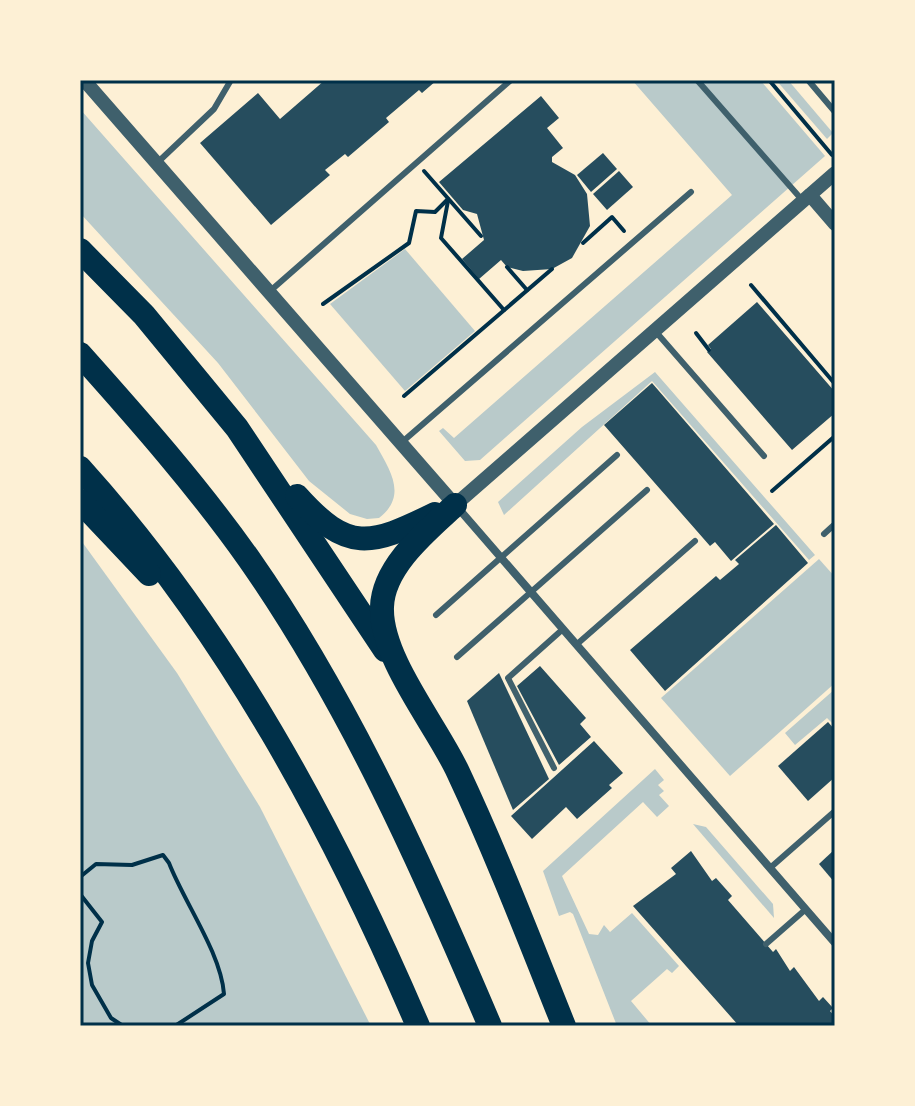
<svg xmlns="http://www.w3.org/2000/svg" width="915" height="1106" font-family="'Sofia Sans Condensed',sans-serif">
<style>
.green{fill:#b9caca}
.building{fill:#264d5e}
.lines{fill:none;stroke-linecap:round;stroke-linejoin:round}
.path{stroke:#003049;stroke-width:4}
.service{stroke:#3f606c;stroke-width:6}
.minor{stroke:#3f606c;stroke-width:8}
.tertiary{stroke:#3f606c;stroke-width:14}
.motorway{stroke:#003049;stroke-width:24}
.neatline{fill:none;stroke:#003049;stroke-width:3}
</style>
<rect width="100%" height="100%" fill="#fdf0d5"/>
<!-- green -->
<g class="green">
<polygon points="632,80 760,80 825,156 480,460 465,461 439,431 443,428 454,438 732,195"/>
<polygon points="776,80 788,80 833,133 827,139"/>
<path d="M80 109 376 445C390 470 408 496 379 518L367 519 350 514 309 481 218 363 80 213Z"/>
<polygon points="405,249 475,331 405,391 330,304"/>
<polygon points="655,372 815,555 809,560 652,381 504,515 498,502 582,427"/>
<polygon points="80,539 177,673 260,807 371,1026 80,1026"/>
<polygon points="819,559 835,577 835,683 730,776 661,698"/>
<polygon points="835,689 835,726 827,718 795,745 785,733"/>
<polygon points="655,769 664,780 658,785 664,791 659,795 669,806 657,817 643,802 562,876 589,934 598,935 604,925 610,932 632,913 679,966 672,973 667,969 631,1001 652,1026 617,1026 573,914 570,912 559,916 543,871"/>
<polygon points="693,824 706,827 773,904 774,918"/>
</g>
<!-- building -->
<g class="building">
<polygon points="325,80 437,80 422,93 419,90 386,118 389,122 348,157 345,154 325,170 330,175 271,225 200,143 258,93 280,119"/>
<polygon points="541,96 559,118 547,128 563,148 552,157 552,162 575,175 587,194 590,226 572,258 552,269 523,271 507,267 501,260 479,279 462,259 484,240 477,214 463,210 439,182"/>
<polygon points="603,153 617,169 591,192 577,175"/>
<polygon points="619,171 633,187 607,210 593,194"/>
<polygon points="757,302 835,392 835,413 792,450 707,352 711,349 708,345"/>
<polygon points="652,383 774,524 731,561 715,542 710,546 604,425"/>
<polygon points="776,525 808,563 665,691 630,650 716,576 720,580 739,564 735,560"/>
<polygon points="540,666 586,718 580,724 591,737 559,765 517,686"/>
<polygon points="499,673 549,779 513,810 467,701"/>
<polygon points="828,722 835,730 835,777 808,801 778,766"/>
<polygon points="594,741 623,773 609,785 612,788 577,819 566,807 532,839 511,816"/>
<polygon points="835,849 835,883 819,864"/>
<polygon points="691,851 712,881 716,878 732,896 728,900 773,952 776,949 790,971 794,967 819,1001 823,997 833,1008 830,1011 835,1017 835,1026 739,1026 633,906 676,874 671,868"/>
</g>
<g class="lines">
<!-- path -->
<g class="path">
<polyline points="769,80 832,155"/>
<polyline points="424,171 481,236"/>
<polyline points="448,201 441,238 504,310"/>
<polyline points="583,243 612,217 624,231"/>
<polyline points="507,267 527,290"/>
<polyline points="751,285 835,384"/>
<polyline points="323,304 409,243 416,211 435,212 448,199"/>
<polyline points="696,333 709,350"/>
<polyline points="404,396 552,269"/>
<polyline points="772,491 835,436"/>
<path d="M80 877 96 864 132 865 163 855 169 863C184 902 221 953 224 994L175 1026"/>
<polyline points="80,894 102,922 92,941 88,963 92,985 111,1018 123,1026"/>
</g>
<!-- service -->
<g class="service">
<polyline points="697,80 803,201"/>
<polyline points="808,80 835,112"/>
<polyline points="157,163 214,109 231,80"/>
<polyline points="269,292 511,80"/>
<polyline points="656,332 764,456"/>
<polyline points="401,443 691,192"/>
<polyline points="824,534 835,524"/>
<polyline points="436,615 617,455"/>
<polyline points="576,645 695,541"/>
<polyline points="457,657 647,490"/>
<polyline points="554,768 508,678 563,629"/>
<polyline points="770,868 835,811"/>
<polyline points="766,944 806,909"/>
</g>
<!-- minor -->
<polyline class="minor" points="458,508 835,943"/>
<!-- tertiary -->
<g class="tertiary">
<polyline points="84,80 455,505 835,173"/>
<polyline points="810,195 835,224"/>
</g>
<!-- motorway -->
<g class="motorway">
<polyline points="80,250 144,315 237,428 385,650"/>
<path d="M80 354C139 420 198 487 249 559 349 702 422 866 490 1026"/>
<path d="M80 468C227 631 332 825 418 1026"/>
<path d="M297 496C348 553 370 546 435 514"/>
<polyline points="80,501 149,574"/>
<path d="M455 505C428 530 383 566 382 607 380 658 437 726 458 772 497 855 530 941 564 1026"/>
</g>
</g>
<!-- border -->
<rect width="915" height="1106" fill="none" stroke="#fdf0d5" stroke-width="164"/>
<rect x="82" y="82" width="751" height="942" class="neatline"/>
</svg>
